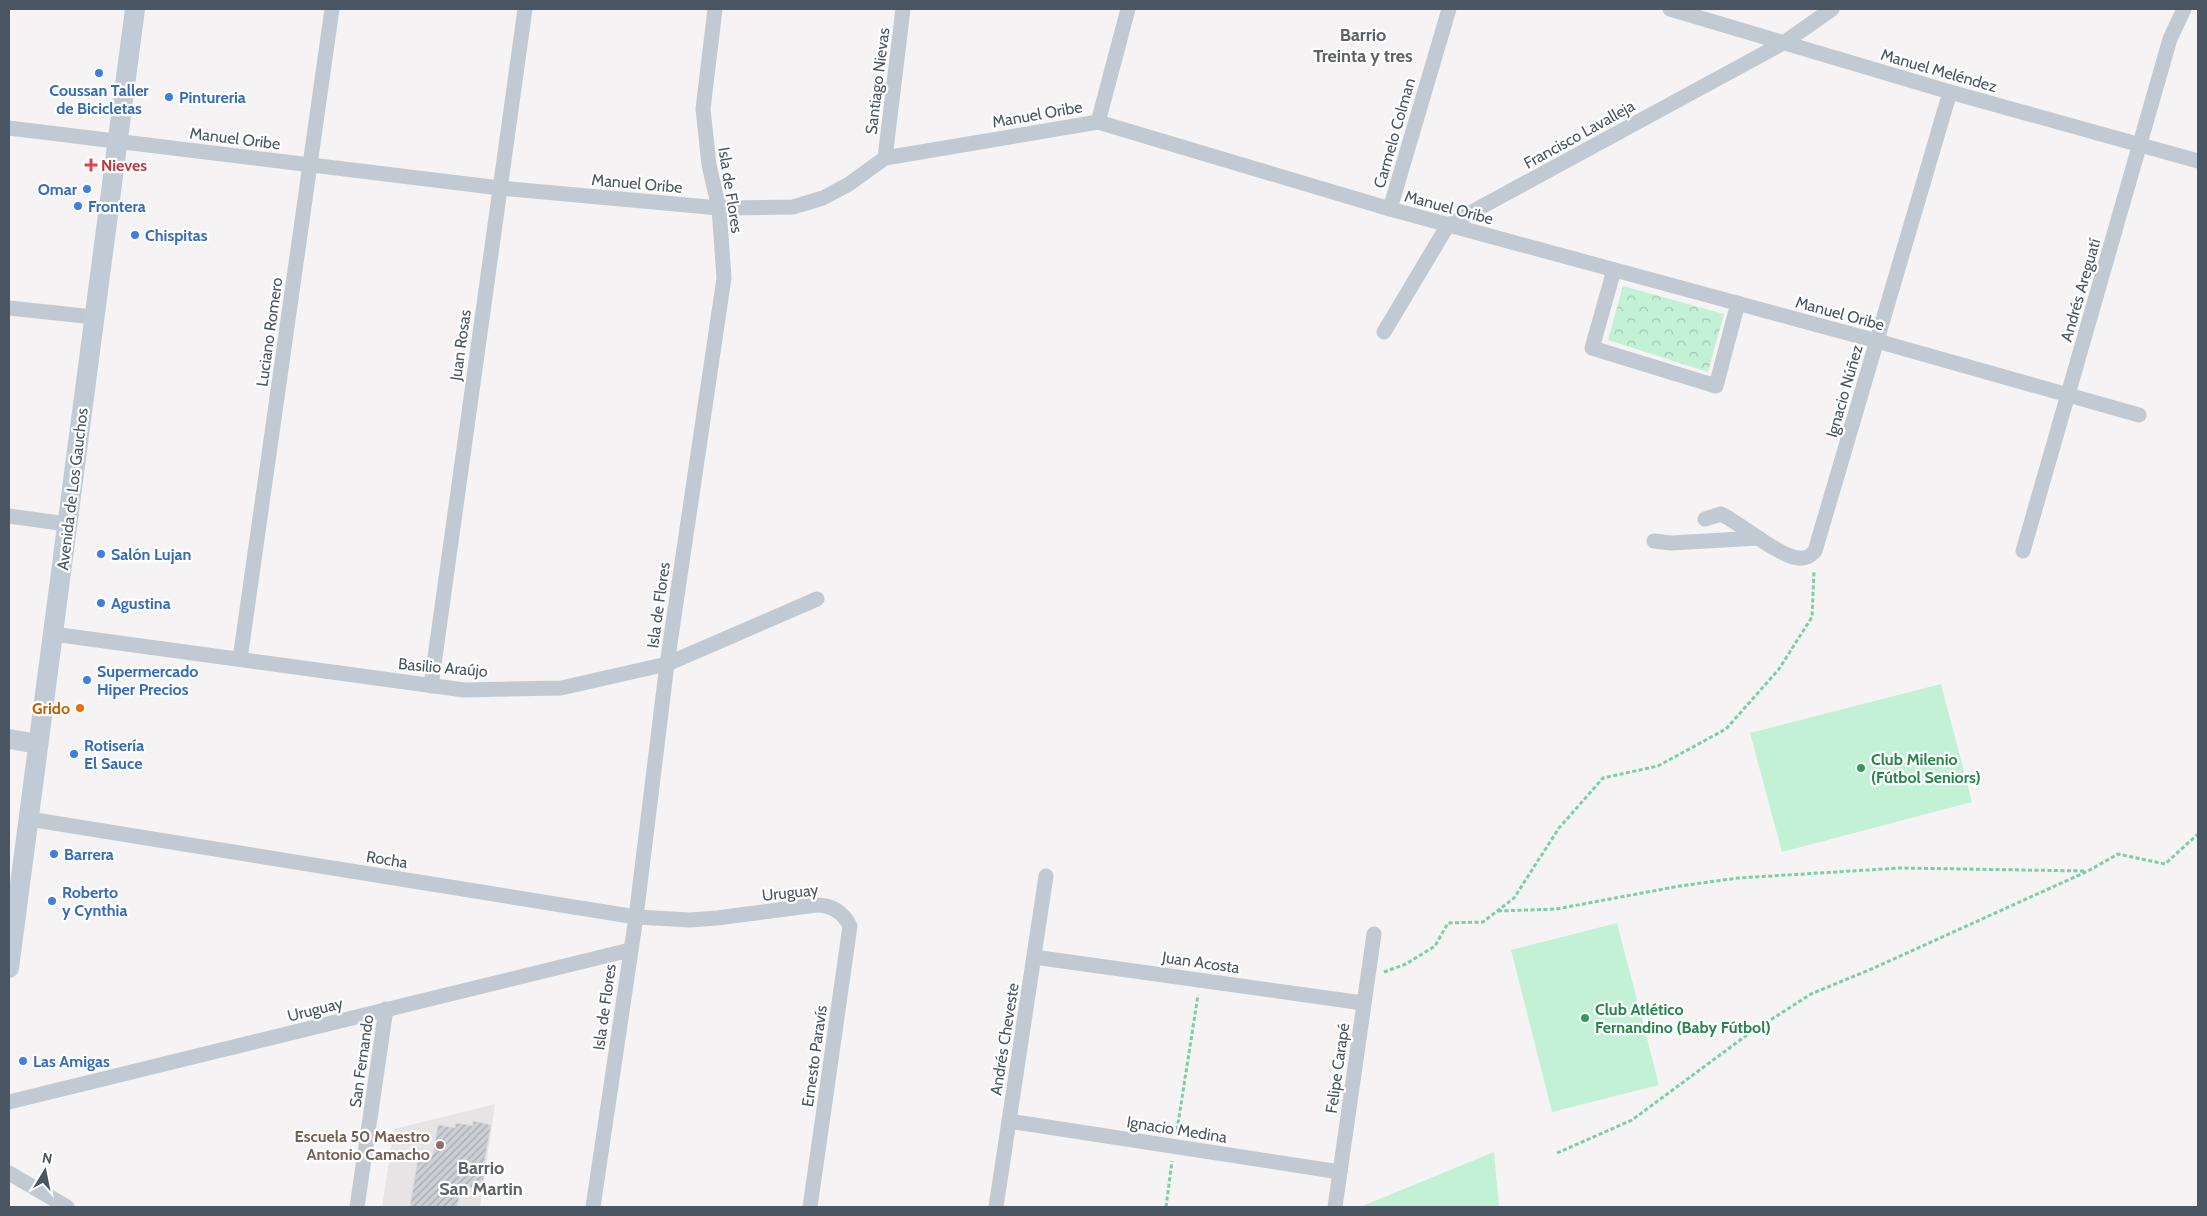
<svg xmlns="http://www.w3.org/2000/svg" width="2207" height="1216" font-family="Cabin,sans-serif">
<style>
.education{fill:#e6e4e5}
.grass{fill:#c3f1d5}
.park{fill:url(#park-crowns)}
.building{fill:url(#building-hatch);stroke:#d7d9de}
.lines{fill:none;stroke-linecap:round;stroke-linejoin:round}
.path{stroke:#7ad0a6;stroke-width:3;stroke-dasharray:4 2.5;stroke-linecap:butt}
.street{stroke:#c1cad2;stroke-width:15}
.secondary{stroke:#c1cbd6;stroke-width:20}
.shop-dot{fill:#3f7fe0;stroke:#fff;stroke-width:2}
.health-dot{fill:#e0444e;stroke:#fff;stroke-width:2}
.food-dot{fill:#e8710a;stroke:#fff;stroke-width:2}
.leisure-dot{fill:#2e9e5b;stroke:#fff;stroke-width:2}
.education-dot{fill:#8d6e63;stroke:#fff;stroke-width:2}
.labels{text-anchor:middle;stroke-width:4.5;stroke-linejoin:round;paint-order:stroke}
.street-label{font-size:16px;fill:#4a5661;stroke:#fff}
.shop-label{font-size:16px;font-weight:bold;fill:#366cbe;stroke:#fff;text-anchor:start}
.health-label{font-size:16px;font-weight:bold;fill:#be3a42;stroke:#fff;text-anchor:start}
.food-label{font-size:16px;font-weight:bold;fill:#c56008;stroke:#fff;text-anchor:end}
.leisure-label{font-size:16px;font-weight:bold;fill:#27864d;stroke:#fff;text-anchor:start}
.education-label{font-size:16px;font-weight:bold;fill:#785e54;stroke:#fff;text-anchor:end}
.neighbourhood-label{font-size:18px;font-weight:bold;fill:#5f6368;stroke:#fff}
</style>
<defs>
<pattern id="park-crowns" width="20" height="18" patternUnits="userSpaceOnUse" patternTransform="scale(1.25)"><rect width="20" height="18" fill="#c3f1d5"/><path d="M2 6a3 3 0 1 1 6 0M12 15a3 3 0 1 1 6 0" fill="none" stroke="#a0c6b0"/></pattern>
<pattern id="building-hatch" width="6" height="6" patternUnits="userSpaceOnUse" patternTransform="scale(1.25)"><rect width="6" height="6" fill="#cdcfd5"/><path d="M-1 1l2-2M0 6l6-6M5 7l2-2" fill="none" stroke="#a8abb0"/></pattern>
</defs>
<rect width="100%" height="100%" fill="#f5f3f3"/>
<!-- education -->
<polygon class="education" points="495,1104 480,1207 382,1207 394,1129"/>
<!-- grass -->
<g class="grass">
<polygon points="1941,684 1972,802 1782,852 1750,733"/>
<polygon points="1617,923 1659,1085 1552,1112 1511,950"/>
<polygon points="1494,1152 1499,1207 1360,1207"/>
</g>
<!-- park -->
<polygon class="park" points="1623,286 1724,314 1708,372 1608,340"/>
<!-- building -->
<polygon class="building" points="473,1121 491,1125 484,1163 486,1163 482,1189 461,1186 457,1207 410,1207 419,1153 433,1155 438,1125 455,1128 456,1123 473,1126"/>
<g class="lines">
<!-- path -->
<g class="path">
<polyline points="1498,911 1556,909 1680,886 1738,878 1900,868 2086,871"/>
<polyline points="1384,972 1406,964 1435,946 1448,923 1483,922 1514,898 1559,828 1603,778 1658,766 1726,729 1779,669 1812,617 1814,571"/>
<polyline points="1177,1130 1198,995"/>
<polyline points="1557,1153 1632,1120 1747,1035 1811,994 1876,967 2088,871 2118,854 2165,864 2198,834"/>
<polyline points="1166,1207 1172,1161"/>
</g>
<!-- street -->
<g class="street">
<polyline points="1670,9 1950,92 2198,161"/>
<polyline points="1098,122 1128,9"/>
<polyline points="9,128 500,188 719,208 793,207 823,198 849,184 885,158 1098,122 1390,209 1877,341 2139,415"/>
<polyline points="885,158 903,9"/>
<polyline points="1390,209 1449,9"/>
<polyline points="1614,270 1592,348 1716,386 1738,303"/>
<polyline points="9,308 94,317"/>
<polyline points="1384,332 1448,225 1785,42 1832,9"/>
<polyline points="9,516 67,524"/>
<path d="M1705 519 1721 514C1740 523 1780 557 1798 558 1806 559 1810 556 1815 551L1950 92"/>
<polyline points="1654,541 1671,543 1759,538"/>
<polyline points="2023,551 2170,39 2184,9"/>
<polyline points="53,634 464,690 561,688 667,664 817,599"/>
<polyline points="240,659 332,9"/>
<polyline points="431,686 525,9"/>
<path d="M29 819 636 917 690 920 717 918 816 905C831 905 843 912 850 926L810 1207"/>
<polyline points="1034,957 1363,1003"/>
<polyline points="9,1102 630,950"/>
<polyline points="1009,1121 1340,1172"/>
<polyline points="9,1173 67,1207"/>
<polyline points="357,1207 386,1009"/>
<polyline points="593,1207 636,917 667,664 724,278 719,208 709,165 703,109 715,9"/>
<polyline points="996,1207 1046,876"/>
<polyline points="1335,1207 1374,934"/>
</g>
<!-- secondary -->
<g class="secondary">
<polyline points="9,739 38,744"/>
<polyline points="9,968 135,9"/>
</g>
</g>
<!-- markers -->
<g class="shop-dot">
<circle cx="99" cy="73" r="5"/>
<circle cx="169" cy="97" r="5"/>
<circle cx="87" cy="189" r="5"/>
<circle cx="78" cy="206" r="5"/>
<circle cx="135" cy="235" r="5"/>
<circle cx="101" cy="554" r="5"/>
<circle cx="101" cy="603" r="5"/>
<circle cx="87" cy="680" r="5"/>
<circle cx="74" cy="754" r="5"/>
<circle cx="54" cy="854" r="5"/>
<circle cx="52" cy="901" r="5"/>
<circle cx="23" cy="1061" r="5"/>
</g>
<path class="health-dot" d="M88.5 157.5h5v5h5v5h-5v5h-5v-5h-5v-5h5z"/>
<circle class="food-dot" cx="80" cy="708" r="5"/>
<g class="leisure-dot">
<circle cx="1861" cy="768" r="5"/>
<circle cx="1585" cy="1018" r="5"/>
</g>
<circle class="education-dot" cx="440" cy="1145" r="5"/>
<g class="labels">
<!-- street labels -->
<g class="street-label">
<text transform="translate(1939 70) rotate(16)" y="6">Manuel Meléndez</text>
<text transform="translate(877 81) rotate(-83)" y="6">Santiago Nievas</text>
<text transform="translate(1037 114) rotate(-10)" y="6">Manuel Oribe</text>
<text transform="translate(1394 133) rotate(-74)" y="6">Carmelo Colman</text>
<text transform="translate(1579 134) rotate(-29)" y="6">Francisco Lavalleja</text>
<text transform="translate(235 138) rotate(7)" y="6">Manuel Oribe</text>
<text transform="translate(637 183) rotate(5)" y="6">Manuel Oribe</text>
<text transform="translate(731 190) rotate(81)" y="6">Isla de Flores</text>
<text transform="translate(1449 207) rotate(15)" y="6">Manuel Oribe</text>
<text transform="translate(2080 290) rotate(-74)" y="6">Andrés Areguatí</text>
<text transform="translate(1840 313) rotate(15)" y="6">Manuel Oribe</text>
<text transform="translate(269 332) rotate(-82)" y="6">Luciano Romero</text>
<text transform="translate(460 345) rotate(-82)" y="6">Juan Rosas</text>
<text transform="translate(1844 391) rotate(-74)" y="6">Ignacio Núñez</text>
<text transform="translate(72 489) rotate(-83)" y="6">Avenida de Los Gauchos</text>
<text transform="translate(658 605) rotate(-82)" y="6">Isla de Flores</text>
<text transform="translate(443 667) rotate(5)" y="6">Basilio Araújo</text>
<text transform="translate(387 859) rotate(9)" y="6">Rocha</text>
<text transform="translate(790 892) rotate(-6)" y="6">Uruguay</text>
<text transform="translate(1201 962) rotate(8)" y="6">Juan Acosta</text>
<text transform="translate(604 1007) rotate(-82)" y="6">Isla de Flores</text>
<text transform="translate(315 1009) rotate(-14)" y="6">Uruguay</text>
<text transform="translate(1004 1039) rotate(-81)" y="6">Andrés Cheveste</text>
<text transform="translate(814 1056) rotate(-82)" y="6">Ernesto Paravís</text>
<text transform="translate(361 1061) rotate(-82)" y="6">San Fernando</text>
<text transform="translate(1337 1068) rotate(-82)" y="6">Felipe Carapé</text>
<text transform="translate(1177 1129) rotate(9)" y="6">Ignacio Medina</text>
</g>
<!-- shop labels -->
<g class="shop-label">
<text x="99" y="96" text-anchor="middle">Coussan Taller<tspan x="99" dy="18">de Bicicletas</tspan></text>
<text x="179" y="103">Pintureria</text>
<text x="77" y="195" text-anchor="end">Omar</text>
<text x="88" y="212">Frontera</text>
<text x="145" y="241">Chispitas</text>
<text x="111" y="560">Salón Lujan</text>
<text x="111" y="609">Agustina</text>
<text x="97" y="677">Supermercado<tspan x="97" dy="18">Hiper Precios</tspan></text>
<text x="84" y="751">Rotisería<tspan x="84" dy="18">El Sauce</tspan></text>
<text x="64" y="860">Barrera</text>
<text x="62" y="898">Roberto<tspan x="62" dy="18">y Cynthia</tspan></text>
<text x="33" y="1067">Las Amigas</text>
</g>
<!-- health labels -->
<g class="health-label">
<text x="101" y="171">Nieves</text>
</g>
<!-- food labels -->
<g class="food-label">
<text x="70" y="714">Grido</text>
</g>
<!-- leisure labels -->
<g class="leisure-label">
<text x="1871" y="765">Club Milenio<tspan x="1871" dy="18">(Fútbol Seniors)</tspan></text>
<text x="1595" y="1015">Club Atlético<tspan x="1595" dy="18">Fernandino (Baby Fútbol)</tspan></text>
</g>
<!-- education labels -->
<g class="education-label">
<text x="430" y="1142">Escuela 50 Maestro<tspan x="430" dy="18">Antonio Camacho</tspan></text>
</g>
<!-- neighbourhood labels -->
<g class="neighbourhood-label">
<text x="1363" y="41">Barrio<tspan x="1363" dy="21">Treinta y tres</tspan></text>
<text x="481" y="1174">Barrio<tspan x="481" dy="21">San Martin</tspan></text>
</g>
</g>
<!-- border -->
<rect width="2207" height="1216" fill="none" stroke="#4a5661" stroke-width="20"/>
<!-- north arrow -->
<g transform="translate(45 1171) rotate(10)" stroke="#ffffff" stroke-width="4" paint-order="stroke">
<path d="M0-4L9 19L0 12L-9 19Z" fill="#4a5661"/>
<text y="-8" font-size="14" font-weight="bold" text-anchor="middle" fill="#4a5661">N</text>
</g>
</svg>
